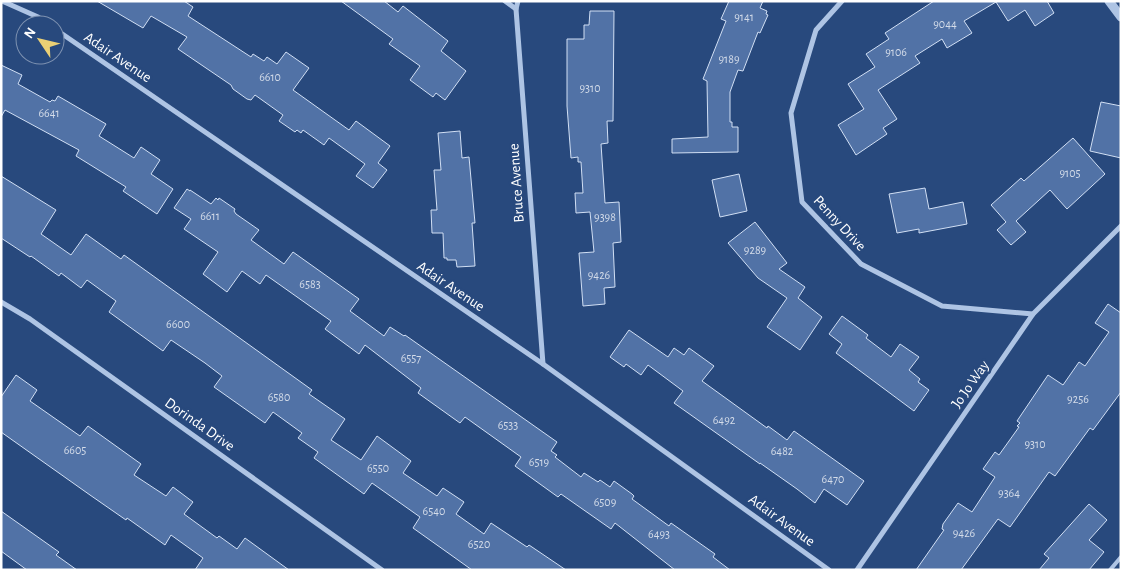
<svg xmlns="http://www.w3.org/2000/svg" width="1122" height="571" font-family="'Alegreya Sans',sans-serif">
<style>
.building{fill:#5172a6;stroke:#d1dff4}
.lines{fill:none;stroke-linecap:round;stroke-linejoin:round}
.service{stroke:#aec4e4;stroke-width:4}
.minor{stroke:#aec4e4;stroke-width:5}
.tertiary{stroke:#aec4e4;stroke-width:9}
.labels{text-anchor:middle;stroke-width:5;stroke-linejoin:round;paint-order:stroke}
.number-label{font-size:12px;fill:#d4dce9}
.street-label{font-size:15px;fill:#fff;stroke:#28497d}
</style>
<rect width="100%" height="100%" fill="#28497d"/>
<!-- building -->
<g class="building">
<polygon points="97,1 184,1 193,7 188,16 251,57 253,54 264,61 267,57 277,64 286,52 309,68 293,90 349,130 356,121 390,146 378,163 387,170 373,188 356,176 365,164 329,138 324,145 303,130 301,133 297,130 295,132 279,121 283,115 255,95 251,100 247,99 233,89 231,85 178,49 187,37 151,16 143,28"/>
<polygon points="341,1 384,1 398,12 403,6 448,41 441,51 466,71 445,100 436,93 433,97 410,80 420,66 389,44 393,39"/>
<polygon points="729,1 763,1 760,8 767,11 766,14 768,15 760,33 758,32 743,71 738,70 730,92 730,122 732,122 732,127 738,127 738,152 672,153 672,139 708,137 707,81 703,79 726,21 721,19"/>
<polygon points="934,1 1047,1 1054,13 1035,26 1025,10 1008,21 996,2 964,21 972,33 947,48 942,39 915,56 920,63 878,90 897,119 883,128 887,134 856,155 838,125 864,109 848,84 875,67 866,54 889,39 885,33"/>
<polygon points="590,11 614,11 613,121 607,121 608,143 601,144 605,203 619,202 621,242 613,243 615,287 604,288 605,304 583,306 579,253 594,252 590,212 576,213 575,193 583,193 581,162 578,162 578,157 571,158 567,106 567,39 584,39 584,25 589,25"/>
<polygon points="1,65 22,75 18,84 50,102 52,100 55,101 58,96 106,124 99,136 134,158 141,147 160,160 151,174 173,189 157,214 123,191 126,187 76,156 79,150 5,110 1,117"/>
<polygon points="1101,102 1121,106 1121,158 1090,151"/>
<polygon points="460,131 462,158 469,157 475,223 472,223 475,266 457,267 456,260 447,260 447,258 444,258 443,233 432,233 431,210 437,210 434,170 441,170 438,133"/>
<polygon points="1073,138 1105,174 1067,209 1050,190 1016,221 1026,232 1011,245 997,230 1006,222 991,205 1021,178 1024,181"/>
<polygon points="739,174 747,211 720,217 712,180"/>
<polygon points="1,176 56,210 41,234 71,255 86,234 121,259 124,255 312,390 309,394 345,419 331,440 361,460 377,436 411,461 403,473 437,496 443,488 464,502 456,514 484,534 491,523 527,547 529,545 566,570 472,570 444,550 413,528 420,517 372,483 364,494 314,458 318,452 298,438 302,433 273,412 265,423 214,387 222,376 205,363 171,340 163,351 109,312 116,301 87,280 81,288 61,273 59,276 31,256 30,257 1,238"/>
<polygon points="925,188 929,209 963,202 967,224 919,233 919,229 897,233 889,194"/>
<polygon points="187,189 190,191 190,190 211,204 216,198 218,200 219,198 235,209 234,211 236,214 259,230 251,240 284,264 293,252 359,299 350,311 384,336 390,327 404,336 405,335 557,442 551,451 557,455 555,457 581,477 584,473 598,482 600,480 610,487 614,481 632,494 634,496 632,499 669,526 671,523 715,554 713,557 730,570 675,570 615,523 611,529 561,494 558,497 515,466 521,457 465,417 460,423 418,393 421,388 365,345 359,354 325,329 331,321 266,275 260,284 242,271 227,292 203,274 218,252 184,229 191,219 174,208"/>
<polygon points="755,222 787,263 779,269 805,287 798,298 822,317 800,350 767,327 787,298 758,278 728,243"/>
<polygon points="1108,304 1121,313 1121,392 1093,430 1090,428 1055,476 1049,472 1010,527 998,519 961,570 916,570 944,530 942,529 943,524 958,503 972,512 995,477 983,469 995,452 999,455 1019,427 1017,426 1020,423 1017,421 1048,375 1063,385 1079,362 1085,366 1109,332 1095,323"/>
<polygon points="842,316 868,335 866,338 891,357 900,344 919,357 909,370 920,379 918,382 929,390 914,411 836,353 842,344 829,334"/>
<polygon points="629,330 668,357 674,348 684,355 689,348 714,366 702,381 767,428 768,426 787,440 794,431 864,481 847,505 824,489 815,503 797,489 760,463 760,464 674,403 683,391 648,365 641,375 626,364 624,367 610,357"/>
<polygon points="16,375 37,390 30,401 80,436 88,426 141,464 134,475 166,496 173,487 193,502 184,514 217,538 219,536 237,549 245,538 289,570 195,570 203,558 171,535 165,545 127,518 126,520 90,495 1,432 1,397"/>
<polygon points="1089,504 1107,520 1089,540 1104,552 1089,570 1039,570 1049,558 1044,554"/>
<polygon points="1,511 59,552 56,555 77,570 27,570 1,551"/>
</g>
<g class="lines">
<!-- service -->
<polyline class="service" points="1110,570 1121,557"/>
<!-- minor -->
<g class="minor">
<polyline points="2,1 38,17 49,25"/>
<polyline points="505,1 516,9"/>
<polyline points="518,1 516,9 543,364"/>
<polyline points="842,1 816,30 791,113 802,202 861,264 942,306 1033,314"/>
<polyline points="55,29 543,364 829,570"/>
<polyline points="1,302 30,319 382,570"/>
<polyline points="857,570 1033,314 1121,226"/>
</g>
<!-- tertiary -->
<polyline class="tertiary" points="1109,1 1121,17"/>
</g>
<g class="labels">
<!-- number labels -->
<g class="number-label">
<text x="744" y="21">9141</text>
<text x="945" y="28">9044</text>
<text x="896" y="56">9106</text>
<text x="729" y="63">9189</text>
<text x="270" y="81">6610</text>
<text x="590" y="92">9310</text>
<text x="49" y="117">6641</text>
<text x="1070" y="177">9105</text>
<text x="210" y="220">6611</text>
<text x="605" y="221">9398</text>
<text x="755" y="254">9289</text>
<text x="599" y="279">9426</text>
<text x="310" y="288">6583</text>
<text x="178" y="328">6600</text>
<text x="411" y="362">6557</text>
<text x="279" y="401">6580</text>
<text x="1078" y="403">9256</text>
<text x="724" y="424">6492</text>
<text x="508" y="429">6533</text>
<text x="1035" y="448">9310</text>
<text x="75" y="454">6605</text>
<text x="782" y="455">6482</text>
<text x="539" y="466">6519</text>
<text x="378" y="472">6550</text>
<text x="833" y="483">6470</text>
<text x="1009" y="497">9364</text>
<text x="605" y="506">6509</text>
<text x="434" y="515">6540</text>
<text x="964" y="537">9426</text>
<text x="659" y="538">6493</text>
<text x="479" y="548">6520</text>
</g>
<!-- street labels -->
<g class="street-label">
<text transform="translate(118 57) rotate(34)" y="5">Adair Avenue</text>
<text transform="translate(516 183) rotate(-94)" y="5">Bruce Avenue</text>
<text transform="translate(840 223) rotate(47)" y="5">Penny Drive</text>
<text transform="translate(451 286) rotate(34)" y="5">Adair Avenue</text>
<text transform="translate(970 384) rotate(-55)" y="5">Jo Jo Way</text>
<text transform="translate(200 424) rotate(35)" y="5">Dorinda Drive</text>
<text transform="translate(782 520) rotate(36)" y="5">Adair Avenue</text>
</g>
</g>
<!-- border -->
<rect width="1122" height="571" fill="none" stroke="#ffffff" stroke-width="5"/>
<!-- north arrow -->
<g transform="translate(40 40) rotate(305)"><circle r="24" fill="#28497d" stroke="#7e92b1"/>
<path d="M0-4L9 19L0 12L-9 19Z" fill="#ebd075"/>
<text y="-8" font-size="14" font-weight="bold" text-anchor="middle" fill="#ffffff">N</text>
</g>
</svg>
